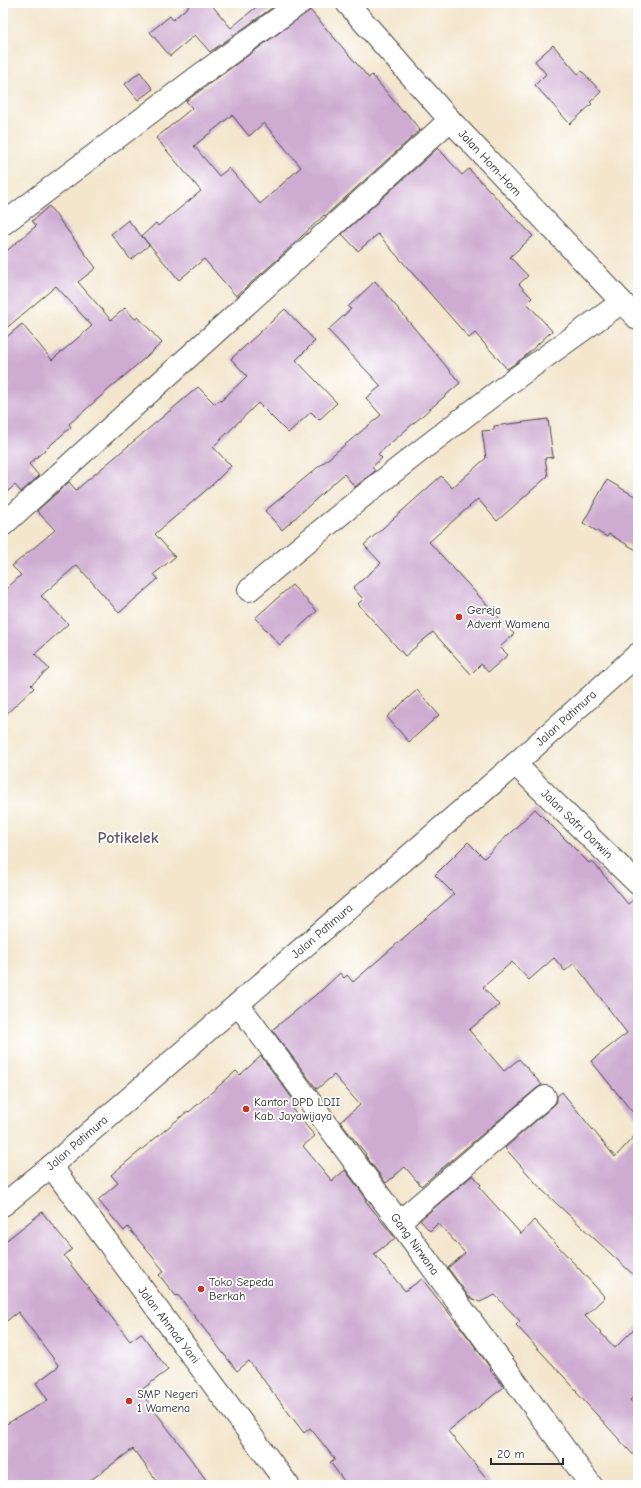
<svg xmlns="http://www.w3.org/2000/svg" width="641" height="1488" font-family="'Comic Neue',sans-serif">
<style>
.building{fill:#ceacd1;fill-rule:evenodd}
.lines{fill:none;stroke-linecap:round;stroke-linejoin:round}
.minor-casing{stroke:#494743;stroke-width:24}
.major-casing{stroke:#494743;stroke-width:24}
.highway-casing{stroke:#494743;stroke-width:24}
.minor{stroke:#fff;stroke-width:22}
.major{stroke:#fff;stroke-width:22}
.highway{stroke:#fff;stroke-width:22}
.poi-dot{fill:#c8321e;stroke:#fff;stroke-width:1.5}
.labels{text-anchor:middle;stroke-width:3.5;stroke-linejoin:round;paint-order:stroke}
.street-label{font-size:12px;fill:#2b2b2b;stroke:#fff}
.poi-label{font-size:12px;fill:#2b2b2b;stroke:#fff;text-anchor:start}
.district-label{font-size:16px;font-weight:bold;fill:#645865;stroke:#fff}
</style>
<rect width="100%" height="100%" fill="#fff"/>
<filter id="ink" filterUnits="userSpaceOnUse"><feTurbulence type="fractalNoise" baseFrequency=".025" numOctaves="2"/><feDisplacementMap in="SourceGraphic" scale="8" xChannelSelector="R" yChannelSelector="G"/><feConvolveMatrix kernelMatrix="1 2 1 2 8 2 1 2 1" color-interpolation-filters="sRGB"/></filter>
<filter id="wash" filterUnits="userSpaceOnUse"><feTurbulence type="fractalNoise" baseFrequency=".012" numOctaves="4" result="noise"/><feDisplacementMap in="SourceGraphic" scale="16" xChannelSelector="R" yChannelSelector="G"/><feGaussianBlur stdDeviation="0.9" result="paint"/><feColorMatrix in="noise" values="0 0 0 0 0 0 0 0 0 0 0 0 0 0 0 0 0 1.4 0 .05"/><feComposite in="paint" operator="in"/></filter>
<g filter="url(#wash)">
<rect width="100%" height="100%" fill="#f3e6cd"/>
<g id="blocks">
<!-- building -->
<g class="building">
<polygon points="192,3 210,3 231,28 261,3 279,3 210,52 195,35 170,56 150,32 170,16 173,20"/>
<path d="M310 10 369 78 372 75 403 112 404 110 420 130 325 216 324 215 278 259 236 296 204 259 179 280 142 236 156 223 158 226 201 191 156 138 192 108 186 101ZM232 115 249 136 264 123 301 167 260 204 229 168 219 176 194 146Z"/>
<polygon points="553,45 578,74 582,71 601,92 590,102 592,104 570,124 535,85 546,74 535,61"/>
<polygon points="140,72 153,89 138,100 125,84"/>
<polygon points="438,148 462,175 469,169 533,236 510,257 528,276 519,284 532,298 527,303 552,331 523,358 507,369 475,333 469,338 378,234 358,251 342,234"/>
<polygon points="49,206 96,268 78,282 111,320 125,308 135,319 138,317 162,343 69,424 71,427 29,464 39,476 21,492 15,485 3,495 3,340 22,324 52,360 92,326 56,286 3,331 3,254 36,226 32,221"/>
<polygon points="128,220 149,245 131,260 111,234"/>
<polygon points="375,281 460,383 378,454 382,458 372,467 375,471 355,487 344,474 282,530 265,511 381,415 366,398 381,386 328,330 351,309 348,307"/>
<polygon points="285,309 315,341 296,360 337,403 319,420 311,412 288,433 258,403 213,447 231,466 211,486 155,534 175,557 154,574 158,579 119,613 77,565 41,596 68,624 35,654 49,669 31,685 34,688 3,717 3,592 21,575 12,566 55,530 37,511 69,482 76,490 198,387 215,404 219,400 221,401 247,376 231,359"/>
<polygon points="548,419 553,457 545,458 548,476 497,521 478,499 429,542 514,634 500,647 508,655 488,672 481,664 471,674 433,632 405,656 358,604 363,599 353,588 381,563 364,545 441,476 452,488 486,458 482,431 494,430 494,426"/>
<polygon points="607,480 638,498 638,551 609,534 607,537 583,523"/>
<polygon points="292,585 317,611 280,645 255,618"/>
<polygon points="417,690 439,715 409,742 387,717"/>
<polygon points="535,809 589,863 592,861 628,904 638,896 638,1119 591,1061 627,1033 574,963 565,971 554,958 529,980 512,962 483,987 499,1005 469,1030 504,1071 519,1059 542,1085 537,1088 421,1186 405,1167 386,1183 365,1155 366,1154 340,1122 360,1105 334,1075 317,1089 272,1030 323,989 340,973 344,978 347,975 353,982 454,894 435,875 468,842 484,858"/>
<polygon points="261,1056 298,1106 293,1110 315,1136 303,1146 332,1181 345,1170 367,1199 365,1200 395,1238 374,1254 405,1291 422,1279 471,1341 491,1369 490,1370 504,1387 448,1431 492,1485 347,1485 330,1462 335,1459 310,1428 304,1433 249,1361 237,1371 178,1295 176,1296 159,1275 164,1271 128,1227 124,1231 98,1200 118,1183 111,1175 188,1111 189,1112 236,1071 240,1075"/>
<polygon points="562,1092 615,1157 638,1132 638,1279 542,1190 505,1148 553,1106 557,1102 557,1096"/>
<polygon points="473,1175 481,1185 479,1187 521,1234 534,1220 605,1297 585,1316 615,1348 638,1325 638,1394 630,1400 638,1409 638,1460 576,1392 577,1391 516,1325 520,1321 495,1295 480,1302 469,1297 448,1268 465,1253 438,1223 430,1231 420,1220"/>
<polygon points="42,1212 72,1249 64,1256 130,1341 141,1333 168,1370 140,1391 210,1485 160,1485 133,1449 84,1485 3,1485 3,1426 48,1400 36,1383 59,1366 18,1312 3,1324 3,1243"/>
</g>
</g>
</g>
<g filter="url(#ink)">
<use href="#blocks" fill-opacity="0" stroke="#494743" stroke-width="1"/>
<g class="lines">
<!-- minor casing -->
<g class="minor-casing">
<g id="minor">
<polyline points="3,224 196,78 300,3"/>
<polyline points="3,525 450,120"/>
<path d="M249 590C332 520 417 452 504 387 543 358 583 330 622 302"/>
<polyline points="515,764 638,884"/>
<polyline points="238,1004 399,1222 591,1485"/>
<polyline points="399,1222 545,1097"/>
</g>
</g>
<!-- major casing -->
<g class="major-casing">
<g id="major">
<polyline points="51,1166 288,1485"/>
<polyline points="3,1205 51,1166 515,764 638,654"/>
</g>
</g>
<!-- highway casing -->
<g class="highway-casing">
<polyline id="highway" points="347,3 450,120 638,319"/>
</g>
<!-- minor -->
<use href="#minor" class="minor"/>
<!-- major -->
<use href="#major" class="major"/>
<!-- highway -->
<use href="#highway" class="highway"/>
</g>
</g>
<!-- markers -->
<g class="poi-dot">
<circle cx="459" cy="617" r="4"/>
<circle cx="246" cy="1109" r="4"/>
<circle cx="201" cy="1289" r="4"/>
<circle cx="129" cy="1401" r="4"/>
</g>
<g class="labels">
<!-- street labels -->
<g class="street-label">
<text transform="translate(490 163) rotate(47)" y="4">Jalan Hom-Hom</text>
<text transform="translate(566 718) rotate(-42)" y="4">Jalan Patimura</text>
<text transform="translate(577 824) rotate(44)" y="4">Jalan Safri Darwin</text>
<text transform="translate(322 931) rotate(-41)" y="4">Jalan Patimura</text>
<text transform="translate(77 1143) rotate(-41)" y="4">Jalan Patimura</text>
<text transform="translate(415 1244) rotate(54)" y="4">Gang Nirwana</text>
<text transform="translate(169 1325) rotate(53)" y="4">Jalan Ahmad Yani</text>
</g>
<!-- poi labels -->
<g class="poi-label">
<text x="467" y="614">Gereja<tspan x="467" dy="14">Advent Wamena</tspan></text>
<text x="254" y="1106">Kantor DPD LDII<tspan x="254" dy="14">Kab. Jayawijaya</tspan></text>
<text x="209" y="1286">Toko Sepeda<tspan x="209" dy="14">Berkah</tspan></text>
<text x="137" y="1398">SMP Negeri<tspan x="137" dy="14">1 Wamena</tspan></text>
</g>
<!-- district labels -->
<g class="district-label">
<text x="128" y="843">Potikelek</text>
</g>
</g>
<!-- margin -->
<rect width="641" height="1488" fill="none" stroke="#fff" stroke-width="16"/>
<!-- scale -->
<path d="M491 1458v6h72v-6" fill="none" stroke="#2b2b2b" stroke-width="2"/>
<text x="497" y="1458" font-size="12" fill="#2b2b2b" stroke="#ffffff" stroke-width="3" paint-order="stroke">20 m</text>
</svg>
